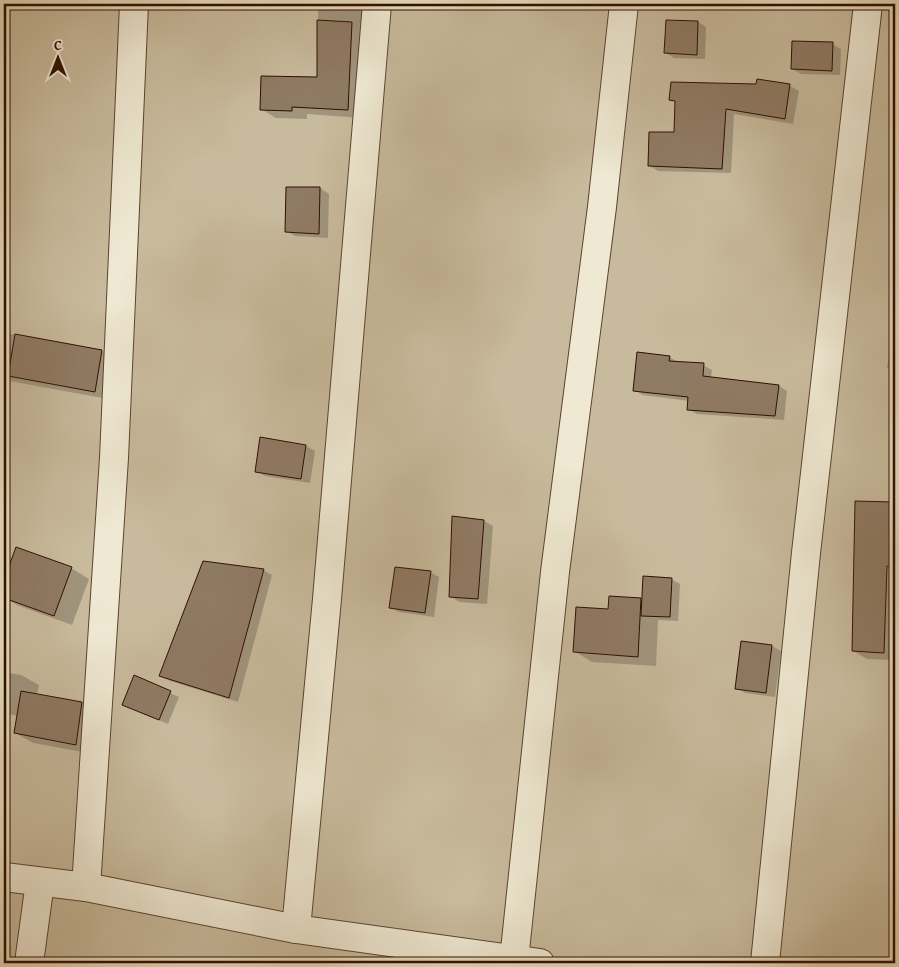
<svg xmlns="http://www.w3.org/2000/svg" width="899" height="967" font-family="'Gentium Book Plus',serif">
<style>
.green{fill:#c8ba9c;stroke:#7c644f}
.shadow{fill:#0003}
.building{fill:#8f7a63;stroke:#2f0e02}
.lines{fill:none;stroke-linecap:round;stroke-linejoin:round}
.minor-casing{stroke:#5d4230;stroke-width:30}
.minor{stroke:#efe9d3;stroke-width:28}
</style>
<rect width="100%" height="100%" fill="#e7ddbc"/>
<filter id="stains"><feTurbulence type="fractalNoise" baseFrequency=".004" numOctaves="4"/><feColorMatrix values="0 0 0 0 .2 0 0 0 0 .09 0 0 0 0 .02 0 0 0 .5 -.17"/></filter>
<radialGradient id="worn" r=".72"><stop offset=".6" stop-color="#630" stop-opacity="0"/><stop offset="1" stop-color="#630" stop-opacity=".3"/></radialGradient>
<!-- green -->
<rect class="green" x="4" y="4" width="891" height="959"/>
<!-- shadow -->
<g class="shadow">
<polygon points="318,4 370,4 362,118 307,114 307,119 276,118 261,109 318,78"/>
<polygon points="698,22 706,27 705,59 674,58 666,53"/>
<polygon points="832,44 841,49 840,75 801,74 792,69"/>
<polygon points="4,46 6,68 4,68"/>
<polygon points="4,80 6,122 4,122"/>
<polygon points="758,81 790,86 799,91 793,124 734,114 731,173 658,171 650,166 675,134 676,102 670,99 757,85"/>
<polygon points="287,188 320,188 329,194 328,238 295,236 286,231"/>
<polygon points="895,326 895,373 887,368"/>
<polygon points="6,333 102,351 115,359 108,399 4,380 4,348 5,348"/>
<polygon points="670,357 679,363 703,365 712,370 711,378 779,386 787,391 784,420 697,414 688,409 689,401 643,395 634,390"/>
<polygon points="261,439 306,446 315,451 310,483 265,476 256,471"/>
<polygon points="856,502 895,505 895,660 867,659 853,651"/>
<polygon points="484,521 493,526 487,604 459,602 450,596"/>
<polygon points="17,549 71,568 89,579 72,625 17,605 4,597 4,584"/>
<polygon points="263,570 272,575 238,702 170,681 161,676"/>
<polygon points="430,572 439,577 434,617 399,612 390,607"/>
<polygon points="671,579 680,584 678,621 658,620 656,666 592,662 574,651 609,611 640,599 643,601"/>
<polygon points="772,646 781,651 775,697 745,693 736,688"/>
<polygon points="4,672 21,675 39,685 37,695 82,703 100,713 94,754 33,743 15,733 18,716 4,713"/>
<polygon points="135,677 179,697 168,724 123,705"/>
</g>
<!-- building -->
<g class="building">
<polygon points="317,20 352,22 348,110 292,107 292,111 260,110 261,76 317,77"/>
<polygon points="666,20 698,21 697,55 664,53"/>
<polygon points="792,41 833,42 832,71 791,69"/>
<polygon points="757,79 790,84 785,119 726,109 722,169 648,166 649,132 674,132 675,101 669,100 671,82 756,84"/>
<polygon points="286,187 320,187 319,234 285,232"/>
<polygon points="15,334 102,350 95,392 8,376"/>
<polygon points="637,352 670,356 669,361 704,363 703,376 779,385 775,416 687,410 688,397 633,391"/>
<polygon points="260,437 306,445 301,479 255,472"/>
<polygon points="855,501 893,502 892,567 887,566 884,653 852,651"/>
<polygon points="452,516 484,520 478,599 449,597"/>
<polygon points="16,547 72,567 54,616 4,598 4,580"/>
<polygon points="203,561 264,569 229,698 159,676"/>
<polygon points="395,567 431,571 425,613 389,608"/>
<polygon points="643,576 672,578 670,617 641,616"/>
<polygon points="609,596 641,598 638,657 573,652 576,607 608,609"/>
<polygon points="741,641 772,645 766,693 735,689"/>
<polygon points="134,675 171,691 159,720 122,705"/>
<polygon points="21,691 82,702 76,745 14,733"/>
</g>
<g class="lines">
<!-- minor casing -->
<g class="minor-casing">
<g id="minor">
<polyline points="4,877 86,887 296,929 540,963"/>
<polyline points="86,887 114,458 134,4"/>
<polyline points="296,929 327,599 377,4"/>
<polyline points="514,960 555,572 602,207 624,4"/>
<polyline points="29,963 40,882"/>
<polyline points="765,963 806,553 868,4"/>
</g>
</g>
<!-- minor -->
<use href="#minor" class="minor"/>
</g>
<!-- margin -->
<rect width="899" height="967" fill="none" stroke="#e7ddbc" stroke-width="20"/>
<rect x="5" y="5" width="889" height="957" fill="none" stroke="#2f0e02" stroke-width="2.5"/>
<rect x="10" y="10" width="879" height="947" fill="none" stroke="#2f0e02"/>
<!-- north arrow -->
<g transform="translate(58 58)" stroke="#efe9d3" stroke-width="4" paint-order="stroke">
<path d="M0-4L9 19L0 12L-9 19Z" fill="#2f0e02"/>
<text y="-8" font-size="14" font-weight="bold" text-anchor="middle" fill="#2f0e02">С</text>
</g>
<rect width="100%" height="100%" filter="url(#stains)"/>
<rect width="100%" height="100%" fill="url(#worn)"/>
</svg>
